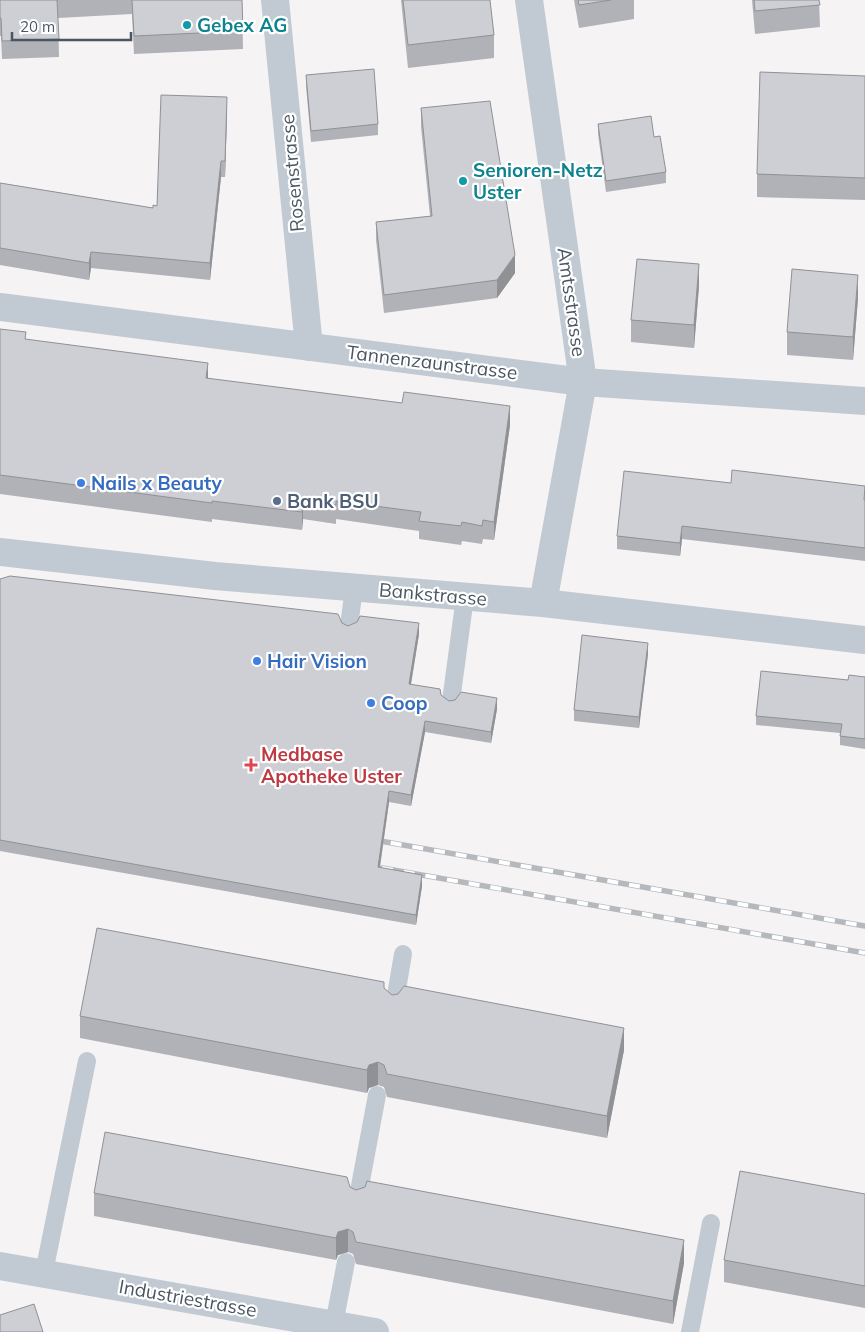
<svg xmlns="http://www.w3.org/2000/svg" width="865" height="1332" font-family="Mulish,sans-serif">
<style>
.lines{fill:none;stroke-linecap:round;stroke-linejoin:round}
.lane{stroke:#c1cad2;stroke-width:18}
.street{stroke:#c1cad2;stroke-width:28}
.rail-casing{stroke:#b5b8bd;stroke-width:5.5}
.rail{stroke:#fff;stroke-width:4;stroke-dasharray:11;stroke-linecap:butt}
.wall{fill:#b0b2b7}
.shaded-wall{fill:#909195}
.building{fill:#cdcfd5;stroke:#909195}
.culture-dot{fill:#0f9aa8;stroke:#fff;stroke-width:2}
.shop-dot{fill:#3f7fe0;stroke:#fff;stroke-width:2}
.service-dot{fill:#5c6f8a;stroke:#fff;stroke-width:2}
.health-dot{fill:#e0444e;stroke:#fff;stroke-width:2}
.labels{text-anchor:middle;stroke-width:4.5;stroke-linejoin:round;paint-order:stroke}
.culture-label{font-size:19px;font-weight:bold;fill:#0d838f;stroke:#fff;text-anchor:start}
.street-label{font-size:19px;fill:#4a5661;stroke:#fff}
.shop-label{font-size:19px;font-weight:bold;fill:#366cbe;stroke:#fff;text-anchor:start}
.service-label{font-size:19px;font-weight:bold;fill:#4e5e75;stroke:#fff;text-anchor:start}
.health-label{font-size:19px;font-weight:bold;fill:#be3a42;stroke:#fff;text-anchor:start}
</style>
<rect width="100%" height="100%" fill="#f5f3f3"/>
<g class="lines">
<!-- lane -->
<g class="lane">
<polyline points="349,626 354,588"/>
<polyline points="451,701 465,597"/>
<polyline points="394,1007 403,954"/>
<polyline points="357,1202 377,1095"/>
<polyline points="44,1272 87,1061"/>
<polyline points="334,1324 346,1262"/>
<polyline points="690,1332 711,1223"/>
</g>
<!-- street -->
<g class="street">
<polyline points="275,0 309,347"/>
<polyline points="529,0 583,382 543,603"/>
<polyline points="0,307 583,382 865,401"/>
<polyline points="0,552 215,576 543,603 865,640"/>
<polyline points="0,1266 375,1332"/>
</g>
<!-- rail casing -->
<g class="rail-casing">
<g id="rail">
<polyline points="369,839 865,926"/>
<polyline points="382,868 865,953"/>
</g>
</g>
<!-- rail -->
<use href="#rail" class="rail"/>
</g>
<!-- wall -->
<g class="wall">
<polygon points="0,0 242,0 243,49 134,54 132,14 58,18 59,57 2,59 1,36 0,36"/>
<polygon points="401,0 490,0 494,35 494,58 408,68"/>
<polygon points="574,0 634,0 634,19 579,28"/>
<polygon points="752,0 819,0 820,27 755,34"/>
<polygon points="306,75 378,124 378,135 311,142 306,86"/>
<polygon points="865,76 865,200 757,197 757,174"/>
<polygon points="421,108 515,273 497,298 384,313 376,240 376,222 430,216 421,127"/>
<polygon points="227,113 225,177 221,177 210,280 91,268 89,280 0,265 0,183 153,208 157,206"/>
<polygon points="598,124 654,137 666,172 666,183 606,192 598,134"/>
<polygon points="699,286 694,348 631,342 631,320"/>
<polygon points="858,298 853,360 787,355 787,332"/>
<polygon points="0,329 26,339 208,378 510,425 494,540 483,539 482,544 462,541 461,545 419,539 419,531 336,519 336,524 303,519 302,530 212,519 212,522 0,494"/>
<polygon points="731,483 865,486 865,561 682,539 680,556 617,549 617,536"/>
<polygon points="0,579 342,623 348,626 419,634 411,685 441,695 449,701 497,709 491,743 425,732 411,806 389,802 380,868 422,886 416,925 0,851"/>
<polygon points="648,654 639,728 574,721 574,710"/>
<polygon points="865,677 865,749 840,745 840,733 756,725 756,716 848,680"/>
<polygon points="384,988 392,995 624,1050 607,1138 387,1097 384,1087 378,1085 369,1088 367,1093 80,1038 80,1016"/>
<polygon points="350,1187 356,1190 684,1263 673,1324 356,1264 353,1254 348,1252 338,1255 336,1260 94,1216 94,1193"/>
<polygon points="865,1194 865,1308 724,1282 724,1260"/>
</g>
<!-- shaded-wall -->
<g class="shaded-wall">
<polygon points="227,97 227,113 225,177 225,161"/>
<polygon points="221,161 221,177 210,280 210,263"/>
<polygon points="91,252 91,268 89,280 89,263"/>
<polygon points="515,255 515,273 497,298 497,280"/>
<polygon points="699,264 699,286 694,348 694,325"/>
<polygon points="858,275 858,298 853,360 853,337"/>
<polygon points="208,363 208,381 206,378"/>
<polygon points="510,406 510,425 494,540 494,522"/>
<polygon points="303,501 303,519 302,530 302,512"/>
<polygon points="682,526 682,539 680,556 680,543"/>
<polygon points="419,623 419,634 409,695 409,684"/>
<polygon points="648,643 648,654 639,728 639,717"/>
<polygon points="497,698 497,709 491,743 491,732"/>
<polygon points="425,721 425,732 411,806 411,795"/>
<polygon points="389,791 389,802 378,878 378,867"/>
<polygon points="422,875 422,886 416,925 416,915"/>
<polygon points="624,1028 624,1050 607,1138 607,1116"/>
<polygon points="378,1062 378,1085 369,1088 367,1093 367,1070 369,1065"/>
<polygon points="348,1229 348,1252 338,1255 336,1260 336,1238 338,1232"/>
<polygon points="684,1240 684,1263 673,1324 673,1301"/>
</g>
<!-- building -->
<g class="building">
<polygon points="0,0 58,0 57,0 59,39 2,41 1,18 0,18"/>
<polygon points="132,0 242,0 243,31 134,36"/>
<polygon points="403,0 490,0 494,35 408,45"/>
<polygon points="578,0 611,0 579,5"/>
<polygon points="754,0 819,0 820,5 755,11"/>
<polygon points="374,69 378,124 311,131 306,75"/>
<polygon points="760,72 865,76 865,178 757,174"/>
<polygon points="161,95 227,97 225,161 221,161 210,263 91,252 89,263 0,248 0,183 153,208 153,205 157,206"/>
<polygon points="490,101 515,255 497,280 384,295 376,222 432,216 421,108"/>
<polygon points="651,116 654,137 660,136 666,172 606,181 598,124"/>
<polygon points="637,259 699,264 694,325 631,320"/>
<polygon points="792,269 858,275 853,337 787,332"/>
<polygon points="0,329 26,332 25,339 208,363 206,378 402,403 404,392 510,406 494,522 483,520 482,526 462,522 461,526 419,521 421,512 336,501 336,505 303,501 302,512 212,501 212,503 0,475"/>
<polygon points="732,470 865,486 864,500 865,500 865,548 682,526 680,543 617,536 624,471 731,483"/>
<polygon points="10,576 338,614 342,623 348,626 357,622 360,616 419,623 409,684 440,689 441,695 449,701 455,700 461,692 497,698 491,732 425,721 411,795 389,791 378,867 422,875 416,915 0,840 0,579"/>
<polygon points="582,635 648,643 639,717 574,710"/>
<polygon points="761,671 848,680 849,675 865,677 865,739 840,736 842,724 756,716"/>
<polygon points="97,928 384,982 384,988 392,995 398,994 404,986 624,1028 607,1116 387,1074 384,1065 378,1062 369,1065 367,1070 80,1016"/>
<polygon points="105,1132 347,1177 350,1187 356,1190 365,1187 367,1181 684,1240 673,1301 356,1242 353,1232 348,1229 338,1232 336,1238 94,1193"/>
<polygon points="740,1171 865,1194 865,1286 724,1260"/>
<polygon points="34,1304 43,1332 0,1332 0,1315"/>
</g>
<!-- markers -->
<g class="culture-dot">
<circle cx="187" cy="25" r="5"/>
<circle cx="463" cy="181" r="5"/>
</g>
<g class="shop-dot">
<circle cx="81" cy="483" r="5"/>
<circle cx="257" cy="661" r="5"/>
<circle cx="371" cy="703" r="5"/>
</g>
<circle class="service-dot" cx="277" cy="501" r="5"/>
<path class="health-dot" d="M248.5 757.5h5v5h5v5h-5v5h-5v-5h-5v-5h5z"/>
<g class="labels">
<!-- culture labels -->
<g class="culture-label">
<text x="197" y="32">Gebex AG</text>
<text x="473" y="177">Senioren-Netz<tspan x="473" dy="22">Uster</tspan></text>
</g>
<!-- street labels -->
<g class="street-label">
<text transform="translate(292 173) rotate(-95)" y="7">Rosenstrasse</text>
<text transform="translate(572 302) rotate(82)" y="7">Amtsstrasse</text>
<text transform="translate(432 362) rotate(7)" y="7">Tannenzaunstrasse</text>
<text transform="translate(433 594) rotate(5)" y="7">Bankstrasse</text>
<text transform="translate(188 1298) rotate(10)" y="7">Industriestrasse</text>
</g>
<!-- shop labels -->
<g class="shop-label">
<text x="91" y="490">Nails x Beauty</text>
<text x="267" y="668">Hair Vision</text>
<text x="381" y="710">Coop</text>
</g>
<!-- service labels -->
<g class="service-label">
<text x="287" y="508">Bank BSU</text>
</g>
<!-- health labels -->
<g class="health-label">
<text x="261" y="761">Medbase<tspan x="261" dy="22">Apotheke Uster</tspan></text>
</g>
</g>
<!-- scale -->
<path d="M12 32v8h119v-8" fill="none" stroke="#4a5661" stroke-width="2.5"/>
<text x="20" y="32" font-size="15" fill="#4a5661" stroke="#ffffff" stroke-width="4" paint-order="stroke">20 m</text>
</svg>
